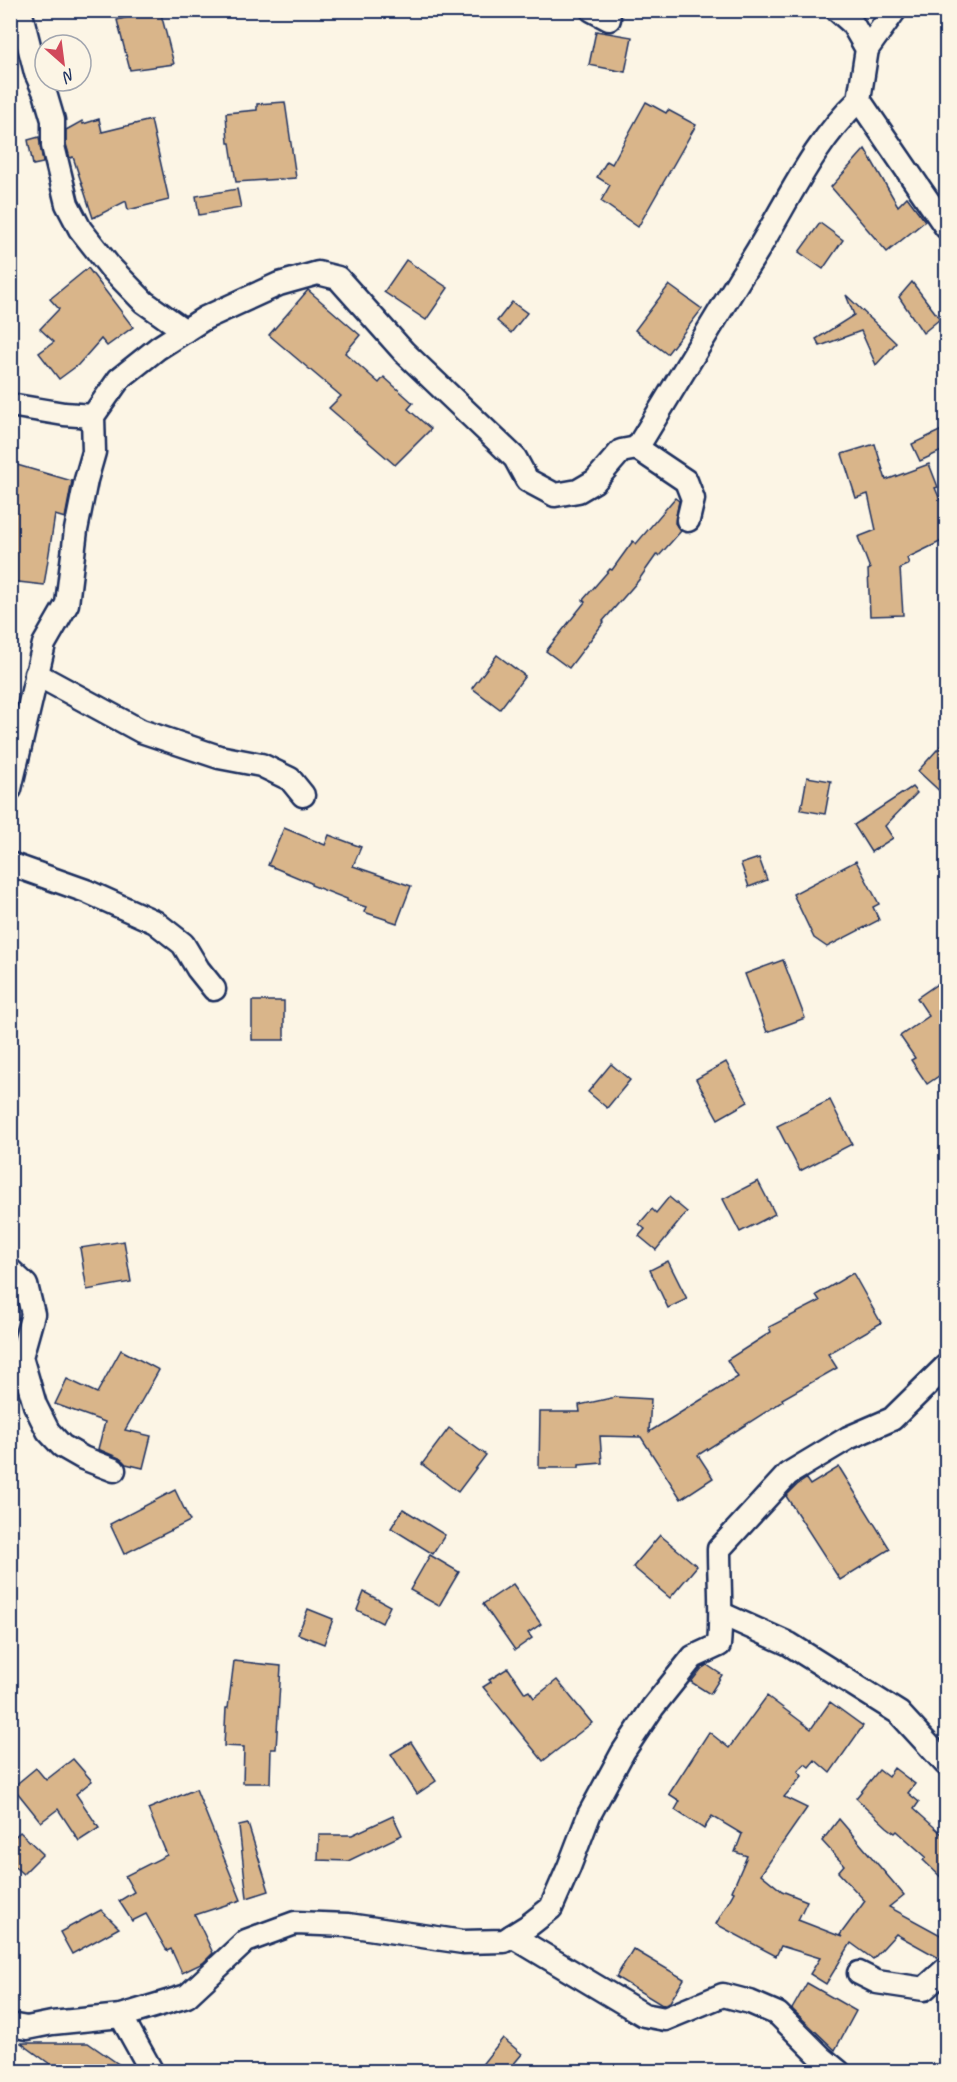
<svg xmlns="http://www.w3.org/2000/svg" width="957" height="2082" font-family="Caveat,sans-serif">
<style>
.building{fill:#d9b58a;stroke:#1b2f5e;stroke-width:1.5}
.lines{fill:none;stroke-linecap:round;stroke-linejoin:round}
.minor-casing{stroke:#1b2f5e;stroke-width:27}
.minor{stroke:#fcf5e5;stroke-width:22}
</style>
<rect width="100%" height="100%" fill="#fcf5e5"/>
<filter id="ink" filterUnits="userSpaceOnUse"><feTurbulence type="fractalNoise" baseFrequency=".0167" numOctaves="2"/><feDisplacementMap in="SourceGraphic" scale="12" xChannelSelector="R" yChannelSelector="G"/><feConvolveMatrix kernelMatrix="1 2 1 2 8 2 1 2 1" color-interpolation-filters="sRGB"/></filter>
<g filter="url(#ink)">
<!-- building -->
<g class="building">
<polygon points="155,10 160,10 174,64 130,70 117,20"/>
<polygon points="596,31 632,37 625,72 589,65"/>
<polygon points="285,102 296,178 236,182 230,143 228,143 226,113 257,110 257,104"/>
<polygon points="646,102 666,113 668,110 696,125 638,227 601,201 610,185 597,177 607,161 612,164"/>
<polygon points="99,119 102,132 151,120 169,200 128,210 126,201 93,218 73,157 70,158 66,144 66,130 82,121 83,124"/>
<polygon points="39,137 43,163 33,165 28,140"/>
<polygon points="865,149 898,206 907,197 925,221 887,252 831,187"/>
<polygon points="237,189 241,208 199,215 196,196"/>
<polygon points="820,223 843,240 823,269 799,252"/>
<polygon points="406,260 448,288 426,320 384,292"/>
<polygon points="88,268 133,327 107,346 101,339 78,365 59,379 39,353 54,342 40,329 59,309 50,299"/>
<polygon points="912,282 940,319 923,333 899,297"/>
<polygon points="669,285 702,309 667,354 635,330"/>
<polygon points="308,290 360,335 345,353 379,383 384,377 413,403 408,409 431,429 395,465 329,408 341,396 269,335"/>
<polygon points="846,295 896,343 876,365 861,331 820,346 816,339 854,315"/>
<polygon points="512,302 527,313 511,333 497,321"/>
<polygon points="946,428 946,449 920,461 912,444"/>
<polygon points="875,444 886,480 929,464 938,487 935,488 946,513 946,539 907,558 909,564 900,568 903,615 870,616 868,570 870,569 858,537 876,530 868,494 856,498 842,454"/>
<polygon points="17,465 72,481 65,518 55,515 44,585 10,581 10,530 15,503 10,502 10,486"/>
<polygon points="675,498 679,501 675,523 681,531 659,556 657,554 638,581 603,621 604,622 569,668 546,651 585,602 583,600 610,569 612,570 633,541 636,544"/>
<polygon points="497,655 525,676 500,709 472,688"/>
<polygon points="946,740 946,797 918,771"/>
<polygon points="807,777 831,781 825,814 801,810"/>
<polygon points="912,787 917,793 885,826 893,838 871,852 854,825"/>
<polygon points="284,828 325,845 329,835 361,847 353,866 411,886 397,923 364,912 366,907 347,901 347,899 311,885 311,883 268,865"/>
<polygon points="759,858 767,880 749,887 741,864"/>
<polygon points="856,861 879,904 873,907 879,920 827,947 814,938 793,894"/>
<polygon points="783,960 805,1018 767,1032 745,974"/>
<polygon points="946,978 946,1071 927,1084 911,1060 915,1058 900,1036 929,1016 917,998"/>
<rect x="252" y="1001" width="32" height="39"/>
<polygon points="726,1062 748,1102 718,1119 696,1079"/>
<polygon points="611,1064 630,1080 607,1108 588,1092"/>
<polygon points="830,1100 852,1144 800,1171 777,1126"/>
<polygon points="758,1181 775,1214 740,1232 723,1199"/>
<polygon points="669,1197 687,1212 656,1250 639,1236 645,1229 639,1224 652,1209 656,1213"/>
<polygon points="124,1241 131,1282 87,1290 80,1248"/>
<polygon points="668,1261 687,1299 668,1308 650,1270"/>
<polygon points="853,1273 881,1323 828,1354 837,1368 782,1399 783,1401 698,1455 713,1478 681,1499 641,1437 600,1436 602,1463 579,1465 579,1468 539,1468 540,1412 580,1412 579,1405 616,1397 651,1399 649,1432 738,1377 727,1360 771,1332 769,1327 820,1301 816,1295"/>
<polygon points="121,1350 159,1370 125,1430 151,1436 143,1468 126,1464 119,1458 98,1449 105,1422 55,1404 67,1379 97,1393"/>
<polygon points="449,1428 486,1455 458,1492 422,1464"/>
<polygon points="839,1467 890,1549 840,1580 786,1496 797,1485 806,1479 810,1485"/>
<polygon points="175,1490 190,1521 124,1554 110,1524"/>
<polygon points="403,1509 445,1535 433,1554 391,1528"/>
<polygon points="660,1535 697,1566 670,1598 633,1567"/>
<polygon points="430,1555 459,1572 439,1606 410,1590"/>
<polygon points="513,1584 541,1624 528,1633 532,1638 515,1650 483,1604"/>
<polygon points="364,1592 390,1606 382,1623 357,1610"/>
<polygon points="308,1609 333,1619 324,1644 298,1634"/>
<polygon points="234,1661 281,1666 276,1749 271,1749 270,1783 243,1783 244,1747 224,1746 226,1708 228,1708"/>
<polygon points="707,1665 722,1675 710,1694 691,1682 702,1668"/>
<polygon points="508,1668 525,1693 529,1691 534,1698 557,1680 592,1723 543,1761 483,1687 491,1682 489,1680"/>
<polygon points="767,1696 811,1729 830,1702 863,1726 830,1773 815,1760 809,1767 805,1764 798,1771 802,1776 784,1797 807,1808 761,1874 782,1891 807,1901 798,1920 842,1937 840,1935 865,1901 838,1872 844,1865 822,1841 839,1819 904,1895 889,1907 946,1938 946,1956 939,1958 896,1934 873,1959 851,1943 826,1984 810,1974 820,1958 781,1946 776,1956 716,1924 734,1892 732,1891 747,1856 735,1852 742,1834 712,1816 704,1829 675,1810 680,1801 669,1794 709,1732 729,1748"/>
<polygon points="411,1742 436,1781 417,1794 391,1754"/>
<polygon points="73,1759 92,1781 76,1794 99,1828 79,1841 58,1809 41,1822 13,1787 36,1768 46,1780"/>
<polygon points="894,1768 915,1784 908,1793 919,1802 914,1809 943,1835 946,1831 946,1882 923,1860 926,1857 897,1831 895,1833 887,1827 856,1798 879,1770 888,1777"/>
<polygon points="196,1789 241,1900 195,1915 213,1953 203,1963 182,1973 171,1949 167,1951 146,1914 132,1921 119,1901 134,1892 125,1876 167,1855 148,1809"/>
<polygon points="393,1816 402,1835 348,1861 318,1860 319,1835 352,1835"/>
<polygon points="248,1824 269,1891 247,1898 239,1826"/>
<polygon points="20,1832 43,1854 23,1874 10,1863 10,1841"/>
<polygon points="101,1910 119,1928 72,1954 60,1932"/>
<polygon points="633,1949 684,1979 670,2002 662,2005 616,1977"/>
<polygon points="807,1983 856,2011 835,2050 792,2009"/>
<polygon points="503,2038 522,2054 507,2072 476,2072"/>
<polygon points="21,2043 88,2043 130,2072 61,2072"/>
</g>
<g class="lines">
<!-- minor casing -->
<g class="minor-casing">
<g id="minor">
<polyline points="20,10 36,73 45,93 53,120 53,146 67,204 80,229 110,267 144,302 185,331"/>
<polyline points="592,10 609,19"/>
<polyline points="837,10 852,23 867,49 859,100 946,227"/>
<polyline points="867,49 895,10"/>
<polyline points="10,405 64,414 93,416"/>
<path d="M637 448 742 275C781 218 808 148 859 100"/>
<polyline points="36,674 141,731 219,757 261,765 290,779 303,795"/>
<polyline points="10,789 44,644 67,604 76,530 86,480 94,452 93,416 119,379 158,348 205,318 279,284 318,273 338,278 404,352 515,458 527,480 555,495 578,491 595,481 621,451 637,448 686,481 693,499 688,520"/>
<polyline points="10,864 86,891 155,922 183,944 198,969 214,989"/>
<polyline points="10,1270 26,1285 33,1314 21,1357 35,1405 48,1431 62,1446 83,1458 114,1470"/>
<polyline points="722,1614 789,1644 899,1713 946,1764"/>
<polyline points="512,1936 644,2015 665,2019 723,1995 750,2002 778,2014 822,2058 839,2072"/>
<polyline points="859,1973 877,1982 924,1989 946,1969"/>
<polyline points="121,2016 152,2072"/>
<path d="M10 2025 27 2028 52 2023 121 2016 187 1996 246 1941 295 1923 348 1925 463 1942 504 1941 528 1926 551 1908 569 1867 589 1815 623 1752 653 1707 693 1657 719 1645C722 1612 719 1582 719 1549L788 1474 848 1438 892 1419 946 1366"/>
</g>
</g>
<!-- minor -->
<use href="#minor" class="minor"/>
</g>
</g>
<!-- margin -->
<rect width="957" height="2082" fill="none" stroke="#fcf5e5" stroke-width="36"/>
<rect x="18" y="18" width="921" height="2046" fill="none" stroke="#1b2f5e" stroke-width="2" filter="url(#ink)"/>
<!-- north arrow -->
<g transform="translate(63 63) rotate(152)"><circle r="28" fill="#fcf5e5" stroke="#a2a6af" stroke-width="1.5"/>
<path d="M0-4.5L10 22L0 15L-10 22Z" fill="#d1495b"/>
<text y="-9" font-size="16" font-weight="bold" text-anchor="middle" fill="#1b2f5e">N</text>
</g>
</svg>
